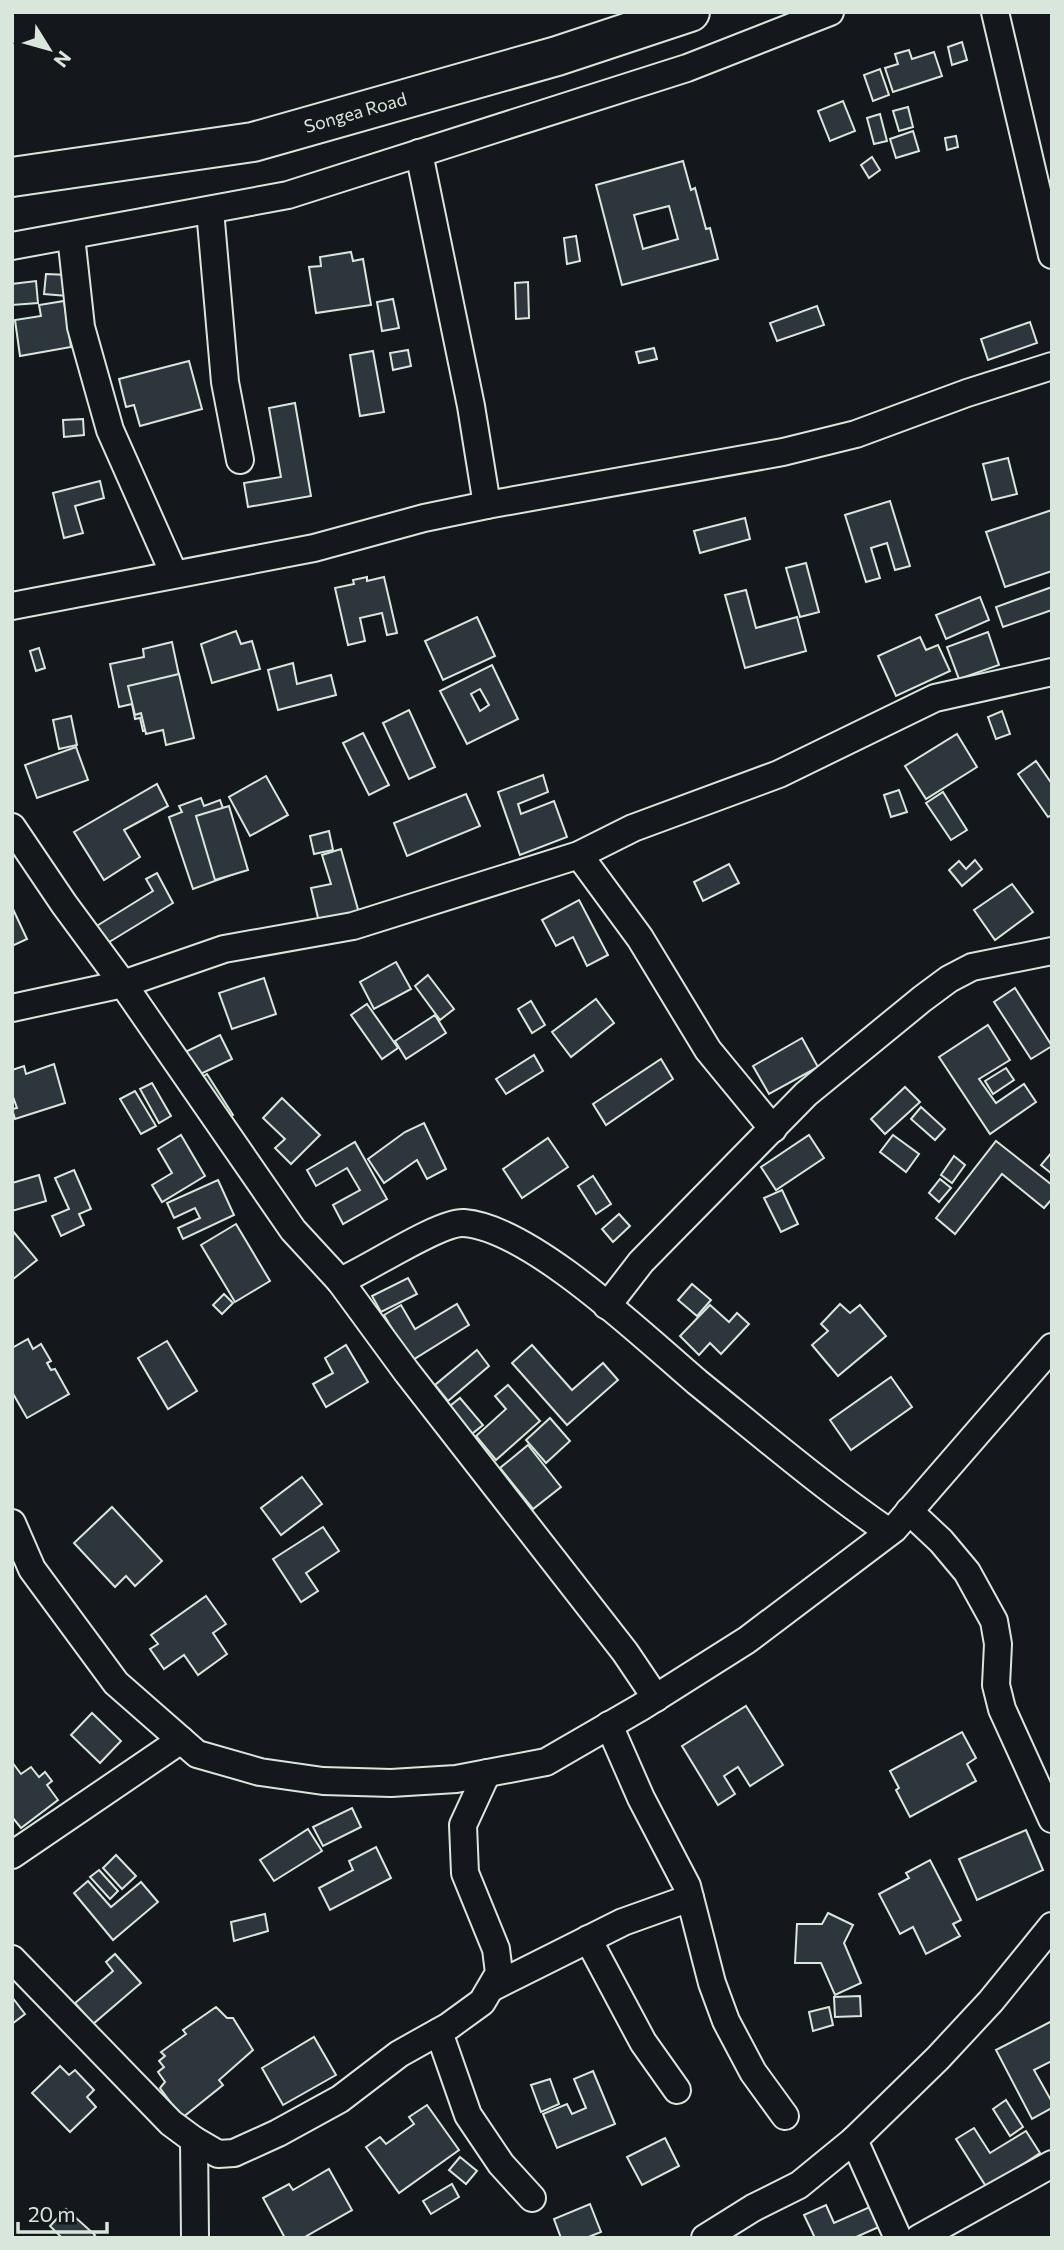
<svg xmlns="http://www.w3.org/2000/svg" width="1064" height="2250" font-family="Commissioner,sans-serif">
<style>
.building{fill:#2c363c;stroke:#d8e6dc;stroke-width:2;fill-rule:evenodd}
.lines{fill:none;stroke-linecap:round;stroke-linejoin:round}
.street-casing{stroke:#d8e6dc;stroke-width:30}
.highway-casing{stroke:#d8e6dc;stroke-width:42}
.street{stroke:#14181c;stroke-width:26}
.highway{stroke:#14181c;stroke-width:38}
.labels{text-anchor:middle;stroke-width:5;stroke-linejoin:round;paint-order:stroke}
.street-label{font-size:18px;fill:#d8e6dc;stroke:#14181c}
</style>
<rect width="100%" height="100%" fill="#14181c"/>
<!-- building -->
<g class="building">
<polygon points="962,42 967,60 952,65 948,47"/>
<polygon points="909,50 912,59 934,52 942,76 893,92 885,68 898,64 895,54"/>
<polygon points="880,69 889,95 873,101 864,75"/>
<polygon points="843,101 855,131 830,141 818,111"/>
<polygon points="908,107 913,127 899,131 893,111"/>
<polygon points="880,114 887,141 874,144 867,118"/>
<polygon points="913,131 919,151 896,158 890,139"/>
<polygon points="956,136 958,147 947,150 945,138"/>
<polygon points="872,157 880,170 869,178 861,165"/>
<path d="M683 161 691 190 695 188 706 229 710 228 718 259 622 285 596 185ZM669 206 678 239 643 249 634 215Z"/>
<polygon points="576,236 580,261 567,264 564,238"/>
<polygon points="351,252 353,261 363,259 371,305 316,313 309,267 321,266 320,257"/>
<polygon points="46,274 69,275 67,296 44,294"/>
<polygon points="36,281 38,303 12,305 12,284"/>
<polygon points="528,282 529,318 516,319 515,283"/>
<polygon points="393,299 399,328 382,331 377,302"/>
<polygon points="64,301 71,347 20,356 15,320 41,316 39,305"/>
<polygon points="817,306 824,325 777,341 770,323"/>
<polygon points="1030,322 1037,343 988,360 981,339"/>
<polygon points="654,348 657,359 639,363 636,352"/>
<polygon points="408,350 411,366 393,370 390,353"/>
<polygon points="373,351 384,412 360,416 350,355"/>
<polygon points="189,361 202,409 140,426 134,405 126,407 119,379"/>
<polygon points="295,403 311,496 248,507 244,483 281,477 269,408"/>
<polygon points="83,419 84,435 64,437 63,420"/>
<polygon points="1008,458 1017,494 992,500 983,464"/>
<polygon points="100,481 104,498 75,506 83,533 64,538 53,493"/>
<polygon points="890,501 910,566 895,570 887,543 871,548 880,578 866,582 845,515"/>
<polygon points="1052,510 1052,571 1005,587 986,532"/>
<polygon points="745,518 750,539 700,553 694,531"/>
<polygon points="806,563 819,612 800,617 786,568"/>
<polygon points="367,577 367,581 384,577 397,633 387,635 382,613 360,618 365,641 348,645 335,588 354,584 353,580"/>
<polygon points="1052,587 1052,610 1003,627 996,607"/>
<polygon points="746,590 756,628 797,617 806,651 745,668 725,595"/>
<polygon points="980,597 989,620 946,639 936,615"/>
<polygon points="477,617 495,656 443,680 425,641"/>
<polygon points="236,631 241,644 252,641 260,669 212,683 201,644"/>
<polygon points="988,632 999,665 959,679 947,647"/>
<polygon points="920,637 926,650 938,645 950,671 896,696 878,656"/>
<polygon points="172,642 186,709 175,711 178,724 143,731 140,718 135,719 132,704 119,707 110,664 144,657 143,649"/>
<polygon points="39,648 45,668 36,671 30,651"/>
<polygon points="293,663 297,684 331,675 336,695 278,710 268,670"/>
<path d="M492 665 518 719 467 744 440 691ZM480 689 489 705 480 711 471 694Z"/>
<polygon points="179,674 194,738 166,745 163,730 146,734 141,713 135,715 128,686"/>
<polygon points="409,710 435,767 409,779 383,723"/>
<polygon points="1002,711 1010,734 996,739 988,717"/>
<polygon points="71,716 77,745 59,749 53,720"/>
<polygon points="363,733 389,785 369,795 343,743"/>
<polygon points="957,734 977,767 926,799 905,766"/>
<polygon points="76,747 88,780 37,798 25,765"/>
<polygon points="1036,761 1052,784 1052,815 1048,817 1018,774"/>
<polygon points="543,775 548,792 518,804 521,814 554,801 567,837 520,855 498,792"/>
<polygon points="266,776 288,815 250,836 229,797"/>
<polygon points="157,784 168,806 124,830 140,857 104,880 74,832"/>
<polygon points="899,790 907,812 891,817 884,795"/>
<polygon points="943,792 967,830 951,840 926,803"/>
<polygon points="466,794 480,826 407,856 394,823"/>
<polygon points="201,798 204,806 220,800 245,870 193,889 169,817 182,812 179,806"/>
<polygon points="229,806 248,870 215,880 196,816"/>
<polygon points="329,831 333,850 314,854 310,836"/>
<polygon points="341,849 359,913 319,922 311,888 331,884 322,855"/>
<polygon points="975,860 982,869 962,886 949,870 959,861 966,869"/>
<polygon points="729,864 739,883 703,901 694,882"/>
<polygon points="157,873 173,903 106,944 95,927 153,891 146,879"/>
<polygon points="1012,884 1033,912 995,940 974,910"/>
<polygon points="579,900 608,955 587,966 573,937 556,946 542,920"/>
<polygon points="12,907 27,939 12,946"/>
<polygon points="396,962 411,989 374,1009 360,982"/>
<polygon points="428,975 454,1009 440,1020 415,986"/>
<polygon points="264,978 276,1014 232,1029 219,993"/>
<polygon points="1015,988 1052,1046 1031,1059 994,1002"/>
<polygon points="596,999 614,1023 571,1057 552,1032"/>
<polygon points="531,1001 545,1025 532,1033 518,1009"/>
<polygon points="367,1004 398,1048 382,1059 351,1015"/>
<polygon points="435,1015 446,1033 406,1059 395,1041"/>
<polygon points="988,1025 1010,1060 979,1079 996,1103 1024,1084 1036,1102 990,1134 939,1057"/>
<polygon points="220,1035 232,1059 188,1080 177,1056"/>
<polygon points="802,1038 818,1067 769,1094 753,1066"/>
<polygon points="534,1055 543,1071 506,1094 496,1079"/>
<polygon points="661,1059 673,1079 606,1125 593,1104"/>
<polygon points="54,1064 65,1103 15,1119 12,1109 17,1108 12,1094 12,1070 24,1066 26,1074"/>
<polygon points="1006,1068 1014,1080 993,1094 985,1081"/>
<polygon points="207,1074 233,1115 212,1129 186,1087"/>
<polygon points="152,1083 171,1116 159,1123 140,1089"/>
<polygon points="905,1087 920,1102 885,1134 871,1119"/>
<polygon points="135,1091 156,1126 141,1134 120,1099"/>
<polygon points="282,1098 320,1135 291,1164 275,1148 285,1139 263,1118"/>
<polygon points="921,1107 945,1129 935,1140 911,1119"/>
<polygon points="424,1123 446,1169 427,1179 417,1160 384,1183 368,1159 405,1132"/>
<polygon points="181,1135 205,1176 162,1202 152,1185 172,1173 158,1149"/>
<polygon points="809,1135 824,1158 776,1190 761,1167"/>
<polygon points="893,1135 919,1154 906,1172 880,1152"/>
<polygon points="548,1138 568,1167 522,1198 503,1169"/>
<polygon points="996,1141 1052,1185 1052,1199 1044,1208 1002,1174 955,1234 936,1218"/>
<polygon points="355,1142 387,1199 343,1224 333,1205 360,1190 347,1168 316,1186 307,1170"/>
<polygon points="1052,1152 1052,1174 1041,1165"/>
<polygon points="954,1156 965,1165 952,1183 941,1175"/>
<polygon points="74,1170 91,1209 79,1214 84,1225 61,1236 52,1216 69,1209 55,1178"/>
<polygon points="39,1175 46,1201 12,1211 12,1183"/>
<polygon points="593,1176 611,1204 596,1214 578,1186"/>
<polygon points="940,1179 951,1188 939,1202 929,1193"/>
<polygon points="218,1180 234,1215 183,1239 178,1228 200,1218 195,1208 174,1218 167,1203"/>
<polygon points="782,1190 798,1224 781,1232 764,1198"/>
<polygon points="619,1214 630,1226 613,1242 602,1229"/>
<polygon points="236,1224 270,1281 235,1302 201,1245"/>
<polygon points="12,1230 37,1260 12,1280"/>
<polygon points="408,1278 417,1294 381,1312 372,1296"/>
<polygon points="692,1284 711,1300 697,1316 678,1300"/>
<polygon points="224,1294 233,1303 222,1314 213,1305"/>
<polygon points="457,1304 469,1325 411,1361 384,1315 401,1305 415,1329"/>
<polygon points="840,1304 850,1313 860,1305 886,1336 838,1376 812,1345 828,1331 821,1324"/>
<polygon points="710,1305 729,1322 737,1313 749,1324 721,1354 710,1343 699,1355 680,1336"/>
<polygon points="28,1339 33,1349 41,1344 51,1361 47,1363 51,1370 55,1369 69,1394 27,1418 12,1392 12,1348"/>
<polygon points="167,1341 197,1391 168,1409 138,1358"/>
<polygon points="346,1345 368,1382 326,1407 313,1384 333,1373 325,1358"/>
<polygon points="532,1345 572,1390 603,1363 618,1380 567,1425 512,1363"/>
<polygon points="477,1350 489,1366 448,1401 435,1385"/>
<polygon points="891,1377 912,1407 851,1450 830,1420"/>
<polygon points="508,1385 540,1421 496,1460 476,1436 506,1409 495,1396"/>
<polygon points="460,1398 483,1425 468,1437 445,1410"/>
<polygon points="550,1418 570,1441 546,1463 526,1440"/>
<polygon points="528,1445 561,1487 533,1509 500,1468"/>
<polygon points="302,1477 322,1504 281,1535 261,1508"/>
<polygon points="112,1507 162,1561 135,1586 126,1576 115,1587 74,1543"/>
<polygon points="323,1527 339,1551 306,1573 318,1591 301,1602 273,1559"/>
<polygon points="206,1596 226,1624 213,1633 227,1654 198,1675 184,1655 164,1669 150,1649 158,1644 151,1635"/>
<polygon points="746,1706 783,1765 750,1786 738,1767 724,1776 735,1794 718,1805 682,1746"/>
<polygon points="92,1713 121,1741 100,1763 71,1735"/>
<polygon points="962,1732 976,1758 967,1764 976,1781 910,1817 896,1790 899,1788 890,1771"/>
<polygon points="12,1762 21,1774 31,1767 39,1777 45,1772 52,1781 47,1785 58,1800 21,1828 12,1817"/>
<polygon points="352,1808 361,1827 323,1846 313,1827"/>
<polygon points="308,1829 322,1851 274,1881 260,1860"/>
<polygon points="1026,1830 1043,1870 977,1900 959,1859"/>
<polygon points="376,1847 391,1878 330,1910 319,1888 353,1870 349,1861"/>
<polygon points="116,1855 136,1876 122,1889 103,1868"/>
<polygon points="930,1860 961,1920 953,1924 960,1936 926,1954 913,1927 900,1934 879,1894 909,1878 906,1873"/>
<polygon points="99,1870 118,1891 110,1899 90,1877"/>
<polygon points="88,1881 111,1907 141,1882 158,1902 113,1940 74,1893"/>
<polygon points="828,1913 853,1925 844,1943 861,1983 835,1995 821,1963 795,1963 797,1924 822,1924"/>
<polygon points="265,1914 268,1931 234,1941 231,1922"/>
<polygon points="115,1954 141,1983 93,2024 75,2003 113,1971 106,1962"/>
<polygon points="860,1996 861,2016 835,2017 834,1997"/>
<polygon points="12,1997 25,2014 12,2024"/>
<polygon points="216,2007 227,2018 233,2018 253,2050 219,2080 223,2085 182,2118 160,2088 165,2082 158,2072 164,2067 159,2061 165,2056 161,2052 186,2034 183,2030"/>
<polygon points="829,2007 833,2025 813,2031 809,2012"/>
<polygon points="1052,2021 1052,2061 1034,2070 1052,2102 1052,2108 1032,2119 996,2050"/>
<polygon points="314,2037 336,2075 283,2105 262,2068"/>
<polygon points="60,2066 69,2075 75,2070 94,2090 87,2097 96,2107 70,2132 32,2093"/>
<polygon points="593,2071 615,2124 557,2148 543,2114 567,2104 572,2114 586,2108 574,2079"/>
<polygon points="550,2079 559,2104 541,2112 531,2085"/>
<polygon points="1006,2100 1023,2127 1010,2136 993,2109"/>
<polygon points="427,2105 459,2150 399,2193 366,2147 380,2137 386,2144 414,2124 409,2117"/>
<polygon points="974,2128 990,2153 1026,2131 1040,2153 987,2188 956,2139"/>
<polygon points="665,2138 679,2166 642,2185 627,2157"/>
<polygon points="460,2157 477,2171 466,2184 449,2170"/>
<polygon points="329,2169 352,2210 303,2238 285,2238 263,2198 289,2184 293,2190"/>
<polygon points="452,2184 459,2197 431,2214 423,2201"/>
<polygon points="590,2204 601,2232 586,2238 561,2238 554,2219"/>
<polygon points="826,2205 834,2223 872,2206 881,2226 854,2238 815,2238 804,2215"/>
<polygon points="66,2209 95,2235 92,2238 62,2238 50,2226"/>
</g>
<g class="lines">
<!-- street casing -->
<g class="street-casing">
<g id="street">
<polyline points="995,12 1052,255"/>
<polyline points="419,153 471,406 487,505"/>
<polyline points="210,210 225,382 240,460"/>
<polyline points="71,236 81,327 110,430 174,574"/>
<polyline points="12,246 288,195 687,68 830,12"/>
<polyline points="12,606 314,548 424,518 487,505 783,452 856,434 967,393 1052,366"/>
<polyline points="12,827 64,904 123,984 293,1230 340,1281 406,1371 625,1652 656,1698"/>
<polyline points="579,855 640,938 708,1050 773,1129"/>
<polyline points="12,1008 123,984 224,949 353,926 579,855 633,828 779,774 935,698 1052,672"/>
<path d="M340 1281C367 1270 440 1221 464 1223 531 1228 644 1337 697 1382 760 1433 822 1486 889 1532"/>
<polyline points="607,1306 641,1262 806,1094 922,999 949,979 972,967 1052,951"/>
<polyline points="909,1511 941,1541 967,1572 994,1621 998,1644 996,1685 1002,1709 1052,1819"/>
<polyline points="12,1523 32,1569 116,1683 197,1754 260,1772 323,1781 391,1783 456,1779 546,1762 641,1707 747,1640 894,1529 1052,1347"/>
<polyline points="609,1725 641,1798 687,1886 712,1983 726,2021 753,2072 785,2116"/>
<polyline points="12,1855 181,1740"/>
<polyline points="588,1939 643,2042 677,2090"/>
<polyline points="12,1959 171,2123 194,2140 218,2154 234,2153 278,2133 340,2099 399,2054 449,2026 482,2002 499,1973 496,1949 465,1873 463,1825 487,1773"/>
<polyline points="491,1988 623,1922 690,1898"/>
<polyline points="439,2032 468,2115 501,2164 532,2198"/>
<polyline points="194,2140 195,2238"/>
<polyline points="854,2140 898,2238"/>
<polyline points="705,2238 753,2208 799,2185 854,2140 938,2058 991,2001 1052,1926"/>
<polyline points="919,2238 1052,2164"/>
</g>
</g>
<!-- highway casing -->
<g class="highway-casing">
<g id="highway">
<path id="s1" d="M12 177 253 142 557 56 690 12"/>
</g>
</g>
<!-- street -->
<use href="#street" class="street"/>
<!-- highway -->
<use href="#highway" class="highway"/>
</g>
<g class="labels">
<!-- street labels -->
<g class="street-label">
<text dy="6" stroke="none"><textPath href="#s1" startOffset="350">Songea Road</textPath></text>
</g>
</g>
<!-- border -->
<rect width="1064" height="2250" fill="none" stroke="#d8e6dc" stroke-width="28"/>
<!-- north arrow -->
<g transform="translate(49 49) rotate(127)" stroke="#14181c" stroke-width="5" paint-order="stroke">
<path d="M0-5L12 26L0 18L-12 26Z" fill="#d8e6dc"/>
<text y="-10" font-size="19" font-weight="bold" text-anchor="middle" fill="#d8e6dc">N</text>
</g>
<!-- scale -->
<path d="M18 2222v10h89v-10" fill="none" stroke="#d8e6dc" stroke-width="3.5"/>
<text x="28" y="2222" font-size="21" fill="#d8e6dc" stroke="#14181c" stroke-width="5" paint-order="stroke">20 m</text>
</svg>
